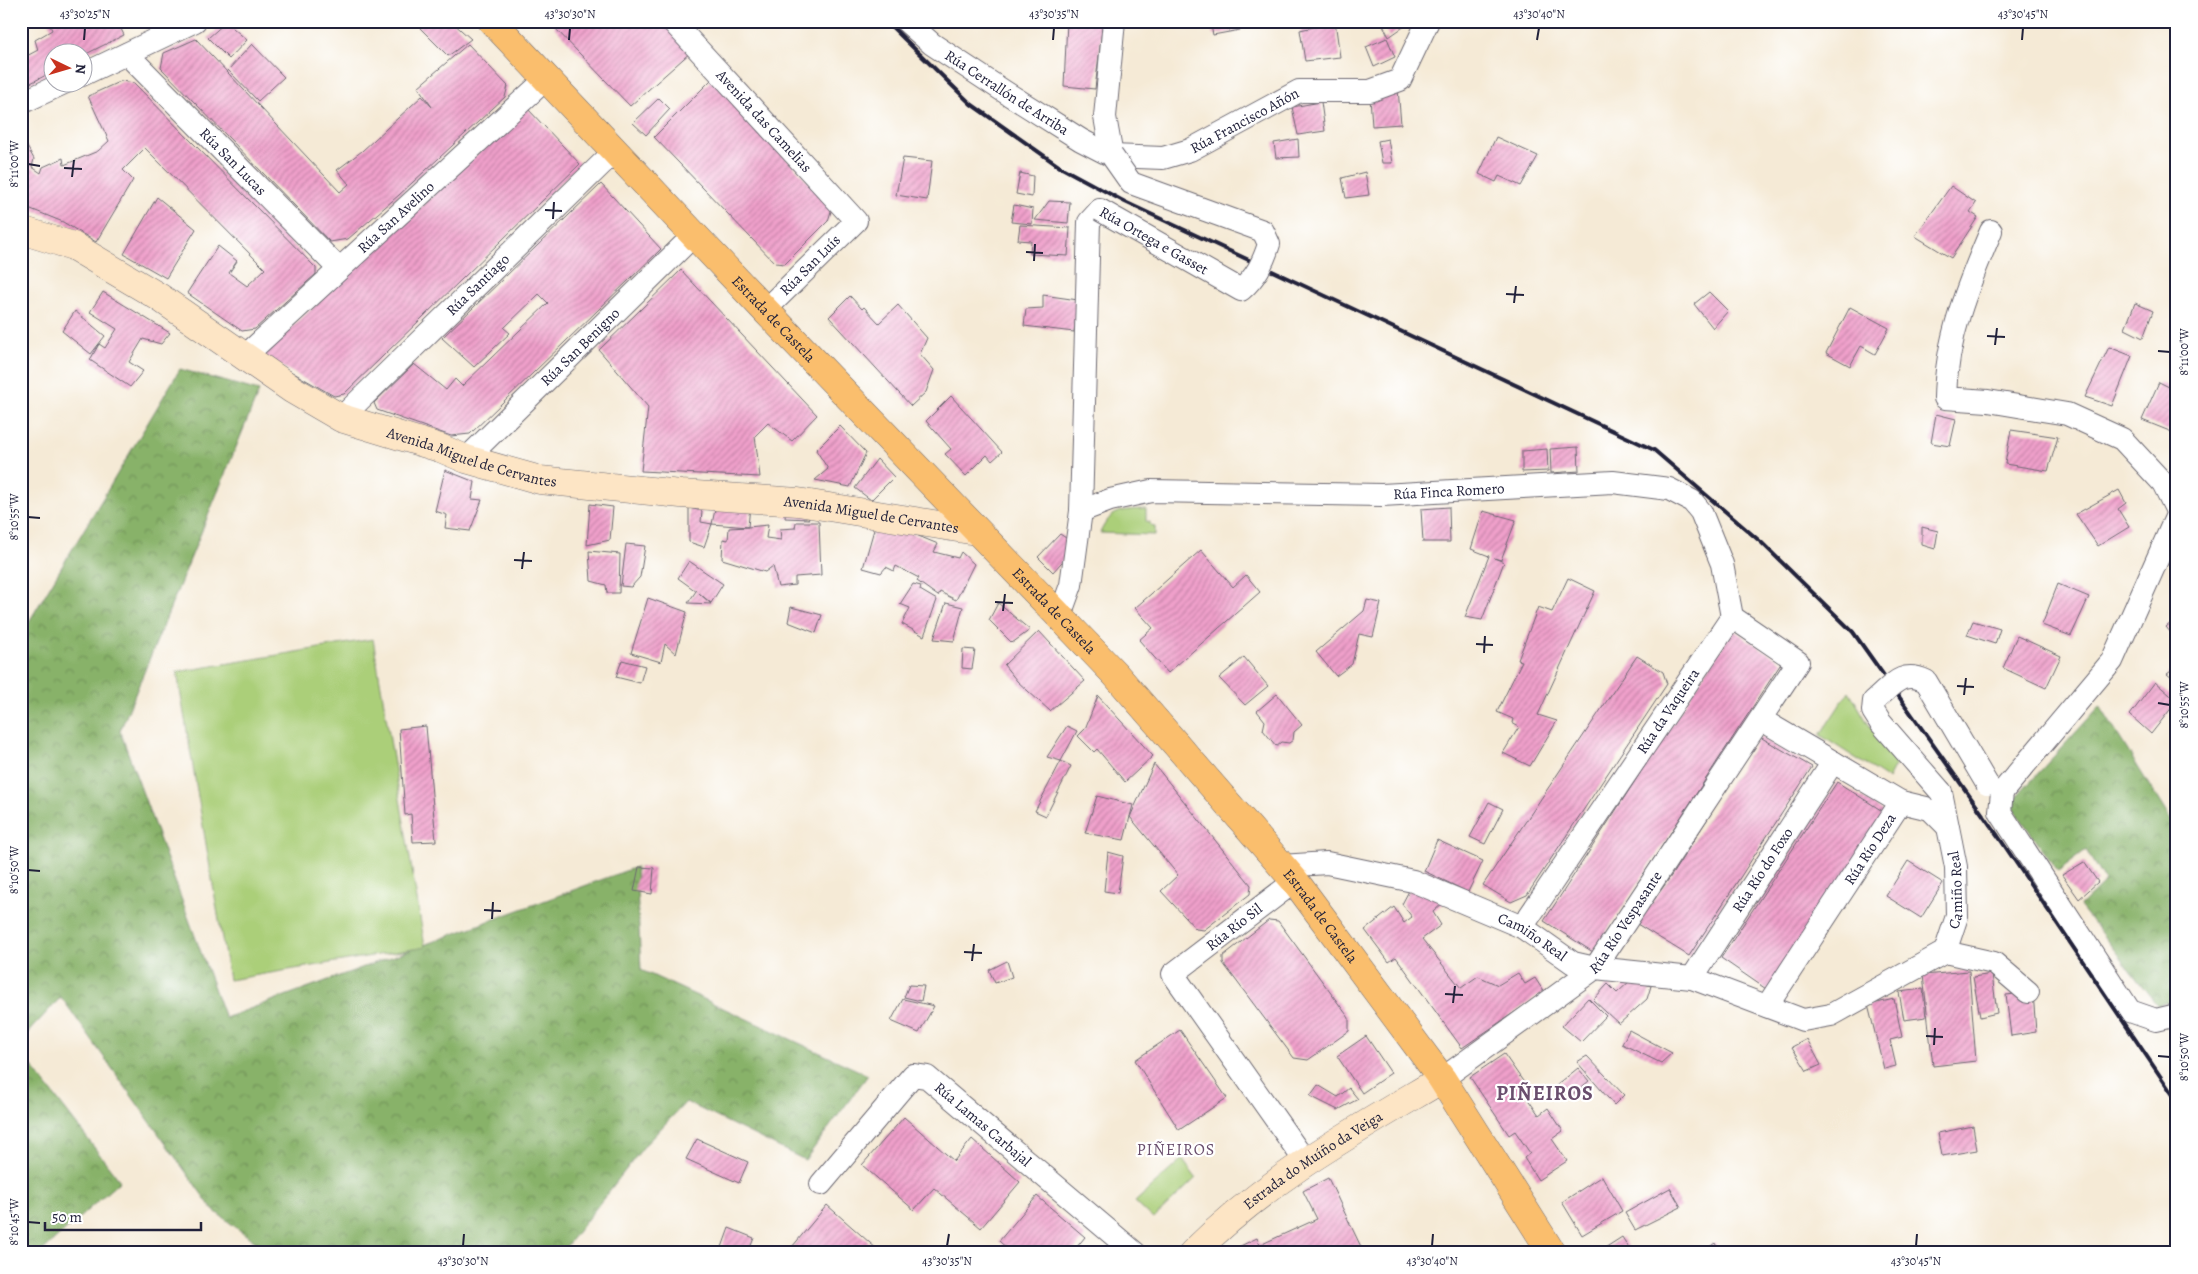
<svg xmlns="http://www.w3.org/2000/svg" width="2198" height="1274" font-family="Alegreya,serif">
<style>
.forest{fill:url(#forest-crowns);stroke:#556a52}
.park{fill:#abcf79;stroke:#66785a}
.building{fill:url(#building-hatch)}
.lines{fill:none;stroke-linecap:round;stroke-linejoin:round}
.street-casing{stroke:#6c6871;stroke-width:24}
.secondary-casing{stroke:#6c6871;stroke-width:29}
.primary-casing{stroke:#6c6871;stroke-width:29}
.street{stroke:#fff;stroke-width:22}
.secondary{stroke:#fde5c5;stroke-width:28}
.primary{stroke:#fabe6d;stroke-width:28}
.rail{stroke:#22223b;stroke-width:4}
.street-bridge-casing{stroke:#6c6871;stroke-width:24;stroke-linecap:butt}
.street-bridge{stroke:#fff;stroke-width:22}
.ticks{fill:none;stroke:#22223b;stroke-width:2}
.labels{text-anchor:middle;stroke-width:4.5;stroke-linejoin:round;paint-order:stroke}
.street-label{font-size:15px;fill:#22223b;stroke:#fff}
.neighbourhood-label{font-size:16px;letter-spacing:1px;fill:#6a4e6d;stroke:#fff}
.district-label{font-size:20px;font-weight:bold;letter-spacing:1px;fill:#6a4e6d;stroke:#fff}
.neatline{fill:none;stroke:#22223b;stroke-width:2}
.ticks-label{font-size:12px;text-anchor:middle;fill:#22223b}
</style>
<defs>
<pattern id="forest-crowns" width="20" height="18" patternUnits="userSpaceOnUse" patternTransform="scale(1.25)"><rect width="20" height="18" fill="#88b269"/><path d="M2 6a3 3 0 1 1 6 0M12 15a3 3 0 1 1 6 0" fill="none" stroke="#6f9058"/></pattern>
<pattern id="building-hatch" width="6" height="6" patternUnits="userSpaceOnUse" patternTransform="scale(1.25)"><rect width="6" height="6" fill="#f0a0cb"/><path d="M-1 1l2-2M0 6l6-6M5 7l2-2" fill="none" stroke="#c282a6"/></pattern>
</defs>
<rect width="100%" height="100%" fill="#fff"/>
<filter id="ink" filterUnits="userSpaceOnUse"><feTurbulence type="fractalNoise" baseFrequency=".02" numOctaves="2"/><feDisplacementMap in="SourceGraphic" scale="10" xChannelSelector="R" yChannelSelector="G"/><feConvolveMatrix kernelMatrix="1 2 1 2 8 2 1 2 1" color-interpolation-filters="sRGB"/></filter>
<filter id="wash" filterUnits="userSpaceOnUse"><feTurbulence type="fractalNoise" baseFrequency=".0096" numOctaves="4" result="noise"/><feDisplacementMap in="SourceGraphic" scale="20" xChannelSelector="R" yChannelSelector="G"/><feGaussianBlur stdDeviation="1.12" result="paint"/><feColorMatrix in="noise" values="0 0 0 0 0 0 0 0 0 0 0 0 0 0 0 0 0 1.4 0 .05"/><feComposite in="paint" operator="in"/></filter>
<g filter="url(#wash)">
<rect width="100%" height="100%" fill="#f5ead6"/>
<!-- forest -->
<g class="forest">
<polygon points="180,369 259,391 120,731 225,1018 636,867 641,970 868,1075 805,1160 686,1102 645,1145 561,1253 270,1253 213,1210 61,997 21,1040 21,635"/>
<polygon points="2100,706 2177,830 2177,1000 2157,1005 2080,906 2105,882 2086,850 2058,871 2010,804"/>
<polygon points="21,1052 120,1181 40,1253 21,1253"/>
</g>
<!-- park -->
<g class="park">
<path d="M1146 509V521L1150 522V525L1155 526V535L1100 533C1111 509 1122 510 1146 509Z"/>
<polygon points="373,639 425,947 229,980 177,672"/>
<polygon points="1849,691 1869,725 1899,758 1888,779 1820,735"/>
<polygon points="1182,1159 1196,1178 1153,1219 1135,1202"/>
</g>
<g id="blocks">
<!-- building -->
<g class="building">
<polygon points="48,21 117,21 124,35 82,56 82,52 52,52 52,72 21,88 21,59 38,50 35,40 52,30"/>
<polygon points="418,21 451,21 471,39 448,56 416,24"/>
<polygon points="560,21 661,21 692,51 630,106 554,27"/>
<polygon points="1067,21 1103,21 1095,89 1064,86"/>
<polygon points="1210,21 1238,21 1240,30 1213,35"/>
<polygon points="1322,21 1335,21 1340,57 1305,61 1300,30 1323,25"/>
<polygon points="1381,21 1412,21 1389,37"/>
<polygon points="226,22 247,40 229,59 208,38"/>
<polygon points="1387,38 1395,57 1374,67 1366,47"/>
<polygon points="196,39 340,192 349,184 337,170 362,151 422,96 432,107 418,87 468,44 508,86 505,97 399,195 348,239 330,242 161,68 164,53"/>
<polygon points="252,44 284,77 258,101 228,70"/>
<polygon points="713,78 832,208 828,221 785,264 775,263 654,137"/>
<polygon points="121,81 134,83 316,268 316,274 255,329 242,331 187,293 218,246 237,261 229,273 247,286 265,269 145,148 123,170 133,180 96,242 63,222 21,205 21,136 34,159 32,167 41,173 43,167 63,158 64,165 98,151 109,141 88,96"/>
<polygon points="1398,89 1401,124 1372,126 1370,97"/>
<polygon points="659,98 670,109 646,135 633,123"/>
<polygon points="1321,102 1325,131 1298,135 1292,107"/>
<polygon points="527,108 580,164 344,394 334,396 262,355"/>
<polygon points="1496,137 1538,156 1521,186 1499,176 1496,182 1479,174"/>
<polygon points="1298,139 1299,157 1276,158 1274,143"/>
<polygon points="1388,139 1392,163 1382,163 1378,141"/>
<polygon points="903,158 932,161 927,200 896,195"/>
<polygon points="1365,172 1369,195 1346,198 1342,178"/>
<polygon points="1020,173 1033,176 1032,197 1016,194"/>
<polygon points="601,184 661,249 470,434 451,436 377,410 374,403 414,364 446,390 455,379 462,386 548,303 539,294 504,328 510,333 474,367 442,338"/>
<polygon points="1951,186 1976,203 1970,212 1978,217 1951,258 1915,236"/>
<polygon points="157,197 196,229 166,278 124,254"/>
<polygon points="1049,201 1070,202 1068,223 1035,220"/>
<polygon points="1014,205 1033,209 1032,224 1011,222"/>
<polygon points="1020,225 1070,228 1068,256 1030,254 1031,241 1018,240"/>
<polygon points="681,270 817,415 792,441 768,423 755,436 760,477 641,471 648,407 599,350"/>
<polygon points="103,292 170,333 161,344 143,339 129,362 143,371 130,387 90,360 99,344 105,348 117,329 90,312"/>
<polygon points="1709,292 1728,311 1713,328 1694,304"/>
<polygon points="1043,295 1078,300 1074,332 1024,326 1026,309 1043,308"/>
<polygon points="850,296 862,309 864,307 879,323 898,305 927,338 920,354 934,370 926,392 911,406 829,317"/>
<polygon points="2135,303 2153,311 2143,338 2125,329"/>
<polygon points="1850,307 1889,328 1875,354 1861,346 1850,366 1826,353"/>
<polygon points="75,311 105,336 91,354 62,331"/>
<polygon points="2109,347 2132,356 2112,406 2085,397"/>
<polygon points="2159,382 2177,391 2177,422 2172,432 2142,420"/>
<polygon points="951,396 1002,452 992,461 987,455 966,476 945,454 951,449 926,421"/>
<polygon points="1936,414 1956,419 1950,446 1931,443"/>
<polygon points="840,426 866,453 850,487 815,480 828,469 816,450"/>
<polygon points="2011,430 2058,437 2048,471 2005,464"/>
<polygon points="1578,447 1579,471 1551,473 1550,449"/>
<polygon points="1547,449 1548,471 1522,472 1522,451"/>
<polygon points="877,459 894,477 871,500 855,488"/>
<polygon points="445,470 475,482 472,499 482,500 470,531 445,528 447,515 435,511"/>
<polygon points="2119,490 2126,503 2118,509 2129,527 2098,546 2076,514"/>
<polygon points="590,504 613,507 610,540 587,545"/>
<polygon points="716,505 750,506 748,527 768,525 766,538 781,540 780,529 795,528 796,522 819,522 821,575 795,577 795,585 778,587 773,566 765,572 722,559 723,539 728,540 729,528 748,527 712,524"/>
<polygon points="1449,507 1450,542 1423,542 1421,509"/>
<polygon points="689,508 702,511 701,522 712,524 704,547 689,542"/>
<polygon points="786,509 809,510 809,519 785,518"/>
<polygon points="1483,511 1516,520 1501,560 1494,558 1504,562 1482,620 1465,617 1489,556 1471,549"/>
<polygon points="877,519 938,544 934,552 958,558 961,552 974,564 956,600 940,592 938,596 917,581 919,578 896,566 894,571 886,567 881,573 863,568"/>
<polygon points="1922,527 1938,531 1935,549 1922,545"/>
<polygon points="1060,534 1069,540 1068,555 1053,572 1038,557"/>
<polygon points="626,544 645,546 640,577 631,587 621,586"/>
<polygon points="1201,550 1233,587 1246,575 1260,592 1168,673 1139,640 1153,628 1135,608"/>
<polygon points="589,551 620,554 619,593 607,593 606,585 591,581"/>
<polygon points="689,561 723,584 711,603 699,593 711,604 688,603 696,591 678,578"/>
<polygon points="1568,578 1595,591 1538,715 1557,721 1530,766 1503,753 1519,727 1512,723 1513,719 1497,712 1522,661 1518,660 1538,607 1552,612"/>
<polygon points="913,584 921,586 920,590 937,600 924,636 902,624 910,608 900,604"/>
<polygon points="2058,584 2089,597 2071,636 2042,625"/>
<polygon points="648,598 687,612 676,654 665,644 661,662 631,653"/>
<polygon points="1367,600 1381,603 1373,637 1359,634 1352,664 1336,676 1316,652 1364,611"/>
<polygon points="946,603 963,607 954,641 934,639"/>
<polygon points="998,603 1030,630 1012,643 989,620"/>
<polygon points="791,607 822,615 816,633 788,622"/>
<polygon points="2177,618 2177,640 2166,627"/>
<polygon points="1973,621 2000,629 1995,644 1967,635"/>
<polygon points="1733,630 1782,662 1593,952 1544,921"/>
<polygon points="1039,631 1085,681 1050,711 1017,681 1004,665"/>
<polygon points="2017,636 2061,656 2046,688 2003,668"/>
<polygon points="963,649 975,650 972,669 962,668"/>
<polygon points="1637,656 1663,672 1667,684 1527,895 1511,902 1483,885"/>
<polygon points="1244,657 1268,686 1245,705 1219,678"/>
<polygon points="622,660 645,666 640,683 616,677"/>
<polygon points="2177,667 2177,682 2167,674"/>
<polygon points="2155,682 2177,701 2151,734 2130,715"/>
<polygon points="1277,694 1302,725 1294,732 1293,740 1289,743 1281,742 1276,746 1263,730 1265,721 1257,711"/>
<polygon points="1098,696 1153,756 1125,782 1097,749 1094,752 1078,736 1085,729"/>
<polygon points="426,726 436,841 413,842 411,814 405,815 399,729"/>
<polygon points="1067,726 1077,731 1061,761 1047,757"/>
<polygon points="1760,737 1812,767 1689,956 1637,924 1671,876"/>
<polygon points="1061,761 1071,766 1046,816 1035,811"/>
<polygon points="1154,764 1251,885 1250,894 1204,930 1196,929 1161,891 1178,875 1130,817"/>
<polygon points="1837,782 1887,814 1769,991 1721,958"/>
<polygon points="1097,796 1133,805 1124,840 1085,833"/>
<polygon points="1489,802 1503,809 1485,844 1470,837"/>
<polygon points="1437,840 1483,861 1468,892 1424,871"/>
<polygon points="1108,852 1123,856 1118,893 1104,891"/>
<polygon points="1908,861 1943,883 1921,918 1886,896"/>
<polygon points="2084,862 2098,882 2079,899 2062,875"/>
<polygon points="639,867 654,868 652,894 634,891"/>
<polygon points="1410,889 1445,901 1433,912 1441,925 1422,939 1461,988 1478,976 1498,985 1518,973 1525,984 1535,978 1544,992 1462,1048 1396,957 1389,962 1365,930 1394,907 1404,923 1412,917 1402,904"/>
<polygon points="1269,920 1278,921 1349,1018 1349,1031 1308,1060 1294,1058 1223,963 1223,956"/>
<polygon points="1007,961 1012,977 995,983 989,970"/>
<polygon points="1969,971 1976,1061 1933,1066 1923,975"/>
<polygon points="1992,974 1997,1013 1980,1017 1973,977"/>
<polygon points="1631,980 1651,986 1647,999 1619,1024 1593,1000 1608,984 1617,993"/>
<polygon points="909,985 924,986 921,1001 904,997"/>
<polygon points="1923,989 1926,1017 1904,1020 1899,992"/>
<polygon points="2033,992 2036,1032 2011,1036 2006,995"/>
<polygon points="1588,998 1606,1016 1581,1042 1562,1026"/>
<polygon points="903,999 934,1006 919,1033 891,1021"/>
<polygon points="1894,999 1902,1037 1890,1040 1896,1066 1884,1069 1868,1005"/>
<polygon points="1180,1030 1227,1098 1179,1130 1135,1060"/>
<polygon points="1629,1030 1672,1053 1661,1063 1622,1044"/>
<polygon points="1366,1036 1391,1073 1362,1093 1337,1056"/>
<polygon points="1807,1039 1821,1065 1807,1071 1792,1047"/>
<polygon points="1504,1054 1527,1087 1522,1091 1539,1115 1548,1108 1563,1131 1552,1139 1567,1161 1538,1180 1524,1158 1530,1153 1515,1131 1509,1135 1470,1077"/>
<polygon points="1587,1056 1624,1095 1614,1105 1577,1062"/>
<polygon points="1578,1068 1589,1081 1567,1099 1557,1085"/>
<polygon points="1318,1085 1338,1097 1349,1088 1358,1099 1338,1110 1310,1096"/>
<polygon points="904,1117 954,1161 972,1139 1020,1182 981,1228 934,1188 914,1210 862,1165"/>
<polygon points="1973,1126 1977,1150 1942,1156 1938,1133"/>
<polygon points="697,1139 748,1162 739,1183 686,1159"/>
<polygon points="1602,1176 1622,1211 1582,1235 1562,1202"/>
<polygon points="1328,1178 1364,1253 1226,1253 1257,1238 1260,1245 1317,1219 1303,1191"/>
<polygon points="1670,1188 1681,1207 1635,1230 1625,1213"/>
<polygon points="1037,1196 1085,1237 1072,1253 1012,1253 999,1241"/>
<polygon points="827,1205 878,1250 876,1253 787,1253"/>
<polygon points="729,1228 754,1238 748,1253 720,1253"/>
<polygon points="1622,1237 1632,1253 1597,1253"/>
<polygon points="1715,1243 1720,1253 1701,1253"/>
</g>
</g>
</g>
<g filter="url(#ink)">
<use href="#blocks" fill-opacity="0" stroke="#6c6871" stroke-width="1"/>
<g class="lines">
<!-- street casing -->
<g class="street-casing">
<g id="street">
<path id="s1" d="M672 21 856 221 765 310"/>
<path id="s2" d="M906 21 932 44 1005 92 1081 140 1112 156 1163 158 1190 150 1299 91H1370L1400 80 1428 21"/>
<path id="s3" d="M127 54 339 269"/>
<polyline points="82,75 195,21"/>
<polyline points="21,103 66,82"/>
<polyline points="1112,156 1105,117 1114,21"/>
<path d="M1991 231C1968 285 1946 338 1945 398L1988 401 2067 414 2122 439 2163 483 2177 511"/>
<path id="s4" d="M245 356 546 79"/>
<path id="s5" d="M341 418 615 151"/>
<path id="s6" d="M466 459 695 234"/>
<path id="s7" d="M1081 511 1110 500 1151 491 1382 495 1613 482 1669 489 1692 501 1701 512 1722 564 1732 617"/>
<polyline points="1059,618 1071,585 1081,511 1089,222 1100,210"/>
<polyline points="1762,720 1901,802 1767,1006"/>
<polyline points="2002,792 2112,661 2177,515"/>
<polyline points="2002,792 2000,812 2130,1011 2156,1020 2177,1015"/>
<polyline points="1901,802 1930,809 1948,827"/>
<path id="s8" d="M1281 866 1327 863 1413 881 1522 927 1573 963 1595 968 1692 978 1803 1020 1831 1015 1945 952 1957 916 1956 867 1941 792"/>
<polyline points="1295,881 1173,974 1305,1161"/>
<polyline points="1945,952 1994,963 2028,992"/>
<path id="s9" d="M1692 978 1833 762"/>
<path id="s10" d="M1442 1079 1595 968 1798 662 1732 617 1522 927"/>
<path id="s11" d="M821 1184 913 1075 927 1077 1135 1253"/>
</g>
</g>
<!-- secondary casing -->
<g class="secondary-casing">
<g id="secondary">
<path id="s12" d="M21 230 73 246 159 297 293 390 341 418 440 448 466 459 540 480 681 494 798 502 976 531"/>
<path id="s13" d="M1193 1253C1267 1179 1353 1132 1442 1079"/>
</g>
</g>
<!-- primary casing -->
<g class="primary-casing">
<g id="primary">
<path id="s14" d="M492 21 765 310 1115 674 1295 881 1442 1079 1552 1253"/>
</g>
</g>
<!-- street -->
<use href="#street" class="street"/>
<!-- secondary -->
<use href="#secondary" class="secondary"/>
<!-- primary -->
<use href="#primary" class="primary"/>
<!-- rail -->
<polyline class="rail" points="886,21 971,104 1060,167 1125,202 1654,450 1762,543 1853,632 1998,836 2177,1101"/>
<!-- street-bridge casing -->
<g class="street-bridge-casing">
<g id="street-bridge">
<path id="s15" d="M1100 210 1241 290C1256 277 1263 263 1269 244L1263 231 1131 183 1112 156"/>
<path d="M1941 792 1880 722 1873 711 1874 701C1892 686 1901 669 1926 681L1987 784"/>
</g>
</g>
<!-- street-bridge -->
<use href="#street-bridge" class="street-bridge"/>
</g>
</g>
<!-- ticks -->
<path class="ticks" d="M84 40 85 28M569 40 570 28M1053 40 1054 28M1537 40 1539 28M2022 40 2023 28M28 164 40 166M64 168 82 169M72 177 74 160M545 210 562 211M553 219 554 202M1026 252 1043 253M1034 261 1035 244M1506 294 1524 295M1514 303 1516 286M1987 336 2005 337M1995 345 1997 328M2158 351 2170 352M28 517 40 518M514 560 532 561M522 569 524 552M995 602 1013 603M1003 611 1005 594M1476 644 1493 645M1484 653 1485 636M1957 686 1974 687M1964 695 1966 678M2158 703 2170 705M28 870 40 871M484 910 501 911M492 919 493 902M964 952 982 953M972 961 974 944M1445 994 1463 995M1453 1003 1455 986M1926 1036 1943 1037M1934 1045 1935 1028M2158 1056 2170 1057M28 1222 40 1223M463 1246 464 1234M947 1246 949 1234M1432 1246 1433 1234M1916 1246 1917 1234"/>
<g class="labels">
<!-- street labels -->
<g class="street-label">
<text dy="5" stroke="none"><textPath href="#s2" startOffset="124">Rúa Cerrallón de Arriba</textPath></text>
<text dy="5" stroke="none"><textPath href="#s1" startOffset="136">Avenida das Camelias</textPath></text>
<text dy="5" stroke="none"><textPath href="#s2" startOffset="388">Rúa Francisco Añón</textPath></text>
<text dy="5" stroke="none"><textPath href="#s3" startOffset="151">Rúa San Lucas</textPath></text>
<text dy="5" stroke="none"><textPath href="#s4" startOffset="205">Rúa San Avelino</textPath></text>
<text dy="5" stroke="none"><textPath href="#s15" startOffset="62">Rúa Ortega e Gasset</textPath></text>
<text transform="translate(810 265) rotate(-45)" y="5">Rúa San Luís</text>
<text dy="5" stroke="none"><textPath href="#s5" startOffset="191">Rúa Santiago</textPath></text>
<text dy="5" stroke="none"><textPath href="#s14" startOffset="410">Estrada de Castela</textPath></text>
<text dy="5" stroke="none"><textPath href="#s6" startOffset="160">Rúa San Benigno</textPath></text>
<text dy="5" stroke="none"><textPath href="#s12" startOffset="510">Avenida Miguel de Cervantes</textPath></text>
<text dy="5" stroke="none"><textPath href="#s7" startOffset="371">Rúa Finca Romero</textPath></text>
<text dy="5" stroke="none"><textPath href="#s12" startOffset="915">Avenida Miguel de Cervantes</textPath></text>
<text dy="5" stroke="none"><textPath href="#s14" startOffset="815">Estrada de Castela</textPath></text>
<text transform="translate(1668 711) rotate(-56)" y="5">Rúa da Vaqueira</text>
<text transform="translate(1870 849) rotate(-57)" y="5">Rúa Río Deza</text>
<text dy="5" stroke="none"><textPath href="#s9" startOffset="129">Rúa Río do Foxo</textPath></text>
<text dy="5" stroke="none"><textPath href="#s8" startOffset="776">Camiño Real</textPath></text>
<text dy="5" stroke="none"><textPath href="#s14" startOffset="1220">Estrada de Castela</textPath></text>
<text dy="5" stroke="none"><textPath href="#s10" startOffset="244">Rúa Río Vespasante</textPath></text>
<text transform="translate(1234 927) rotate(-38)" y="5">Rúa Río Sil</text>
<text dy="5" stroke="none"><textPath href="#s8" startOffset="266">Camiño Real</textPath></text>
<text dy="5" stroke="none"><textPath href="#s11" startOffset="230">Rúa Lamas Carbajal</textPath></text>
<text dy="5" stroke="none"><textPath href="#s13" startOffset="152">Estrada do Muíño da Veiga</textPath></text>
</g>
<!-- neighbourhood labels -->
<g class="neighbourhood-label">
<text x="1176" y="1155">PIÑEIROS</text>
</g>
<!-- district labels -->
<g class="district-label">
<text x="1545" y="1100">PIÑEIROS</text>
</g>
</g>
<!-- margin -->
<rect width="2198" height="1274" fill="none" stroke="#fff" stroke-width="55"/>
<!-- north arrow -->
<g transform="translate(68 68) rotate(95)"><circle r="24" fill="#ffffff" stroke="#a7a7b1"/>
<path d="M0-4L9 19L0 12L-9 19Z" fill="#c8321e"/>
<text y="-8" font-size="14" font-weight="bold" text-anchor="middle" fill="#22223b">N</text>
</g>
<!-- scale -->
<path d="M45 1222v8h156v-8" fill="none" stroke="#22223b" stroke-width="2.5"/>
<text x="52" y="1222" font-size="15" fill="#22223b" stroke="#ffffff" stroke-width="4" paint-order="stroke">50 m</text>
<rect x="28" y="28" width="2142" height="1218" class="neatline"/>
<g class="ticks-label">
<text x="85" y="18">43°30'25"N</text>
<text x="570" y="18">43°30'30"N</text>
<text x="1054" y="18">43°30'35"N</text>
<text x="1539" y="18">43°30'40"N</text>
<text x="2023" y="18">43°30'45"N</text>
<text transform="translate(14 164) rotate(-90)" y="4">8°11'00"W</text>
<text transform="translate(2184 352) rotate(-90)" y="4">8°11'00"W</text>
<text transform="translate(14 517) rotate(-90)" y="4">8°10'55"W</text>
<text transform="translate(2184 705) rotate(-90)" y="4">8°10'55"W</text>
<text transform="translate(14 870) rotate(-90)" y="4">8°10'50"W</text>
<text transform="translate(2184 1057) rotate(-90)" y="4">8°10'50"W</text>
<text transform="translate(14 1222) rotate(-90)" y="4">8°10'45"W</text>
<text x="463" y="1265">43°30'30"N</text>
<text x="947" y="1265">43°30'35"N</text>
<text x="1432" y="1265">43°30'40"N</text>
<text x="1916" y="1265">43°30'45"N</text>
</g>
</svg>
